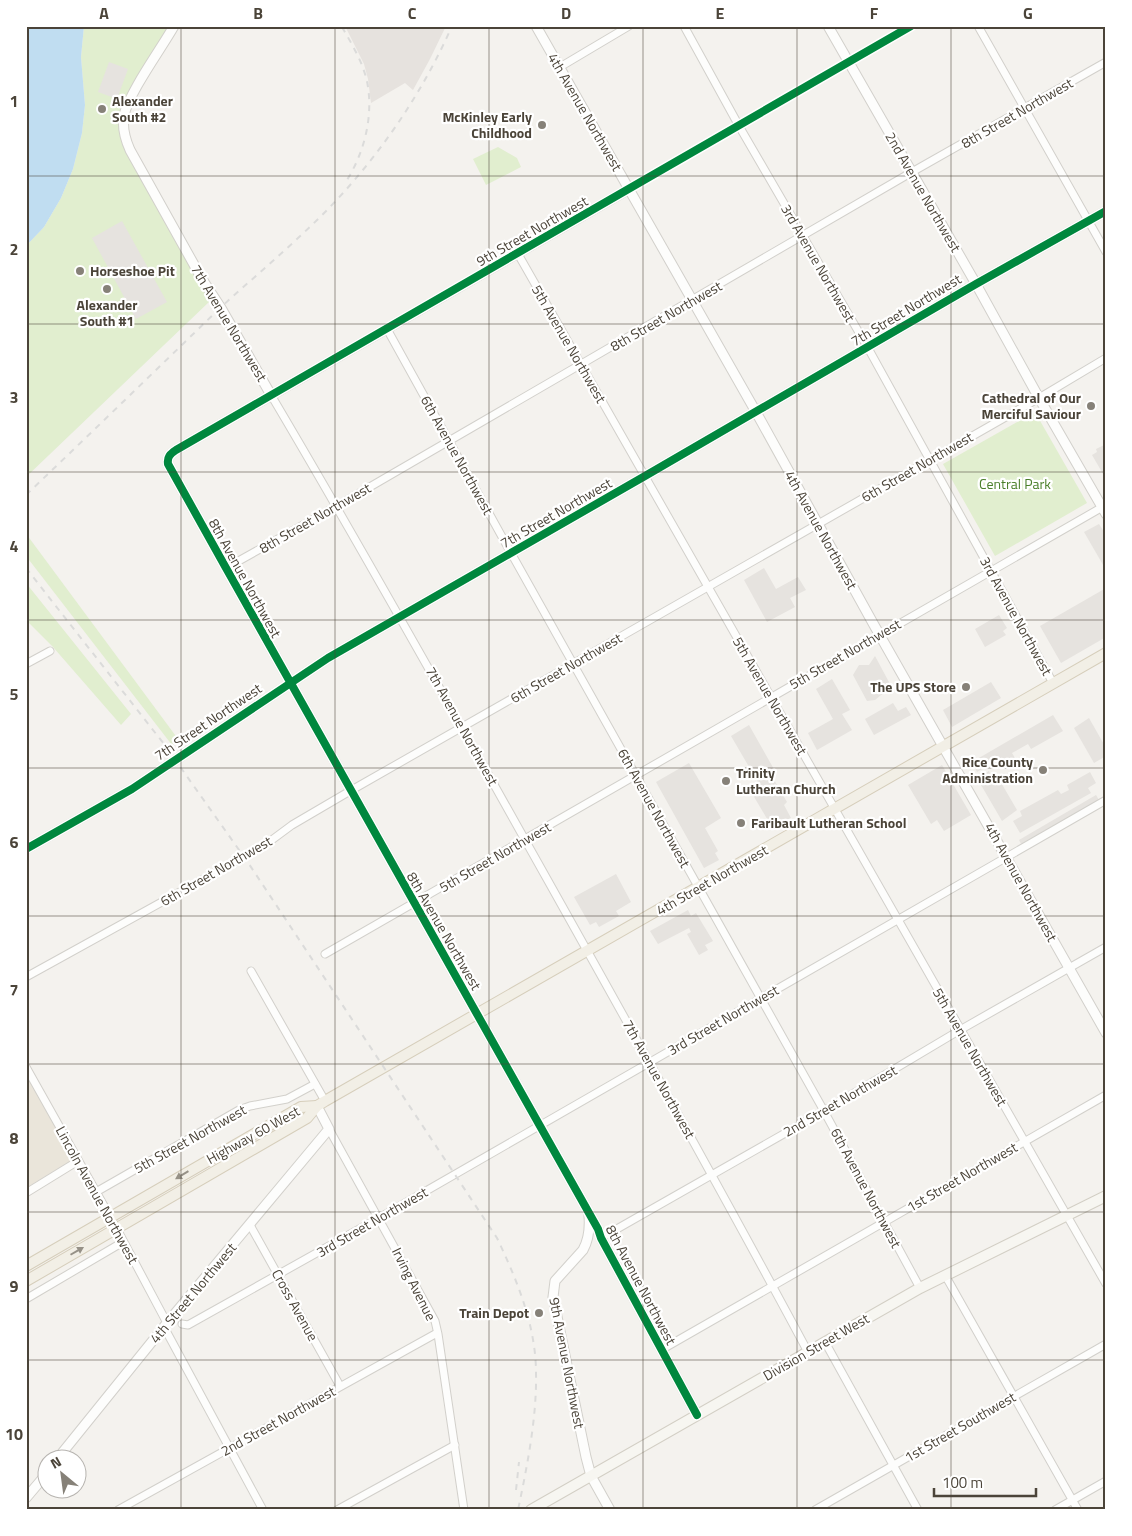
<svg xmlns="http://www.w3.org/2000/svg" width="1132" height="1536" font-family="'Titillium Web',sans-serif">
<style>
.industrial{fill:#e6e2de}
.education{fill:#eae5da}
.green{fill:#e1eecf}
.parking{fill:#e6e3df}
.water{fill:#c0ddf1}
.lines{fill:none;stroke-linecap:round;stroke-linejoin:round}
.minor-casing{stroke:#d2d0cb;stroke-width:9}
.tertiary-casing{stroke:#d2d0cb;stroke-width:11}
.secondary-casing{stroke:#d3cfc5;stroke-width:12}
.primary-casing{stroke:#d6cebb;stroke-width:12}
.minor{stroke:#fdfdfc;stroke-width:7}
.tertiary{stroke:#fdfdfc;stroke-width:9}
.secondary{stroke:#f7f6f1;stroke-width:10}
.primary{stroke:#f2efe6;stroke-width:10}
.rail{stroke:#dbdbda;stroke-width:2;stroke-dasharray:6 6;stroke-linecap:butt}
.cycleway-casing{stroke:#fff;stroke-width:11}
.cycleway{stroke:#00873e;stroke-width:8}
.oneway{fill:#969187}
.grid{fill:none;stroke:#4b4439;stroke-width:1;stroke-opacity:0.55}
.poi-dot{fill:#868178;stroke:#fff;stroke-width:2}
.labels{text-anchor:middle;stroke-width:4.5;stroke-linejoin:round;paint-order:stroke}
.poi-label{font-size:14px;font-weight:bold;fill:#4b4439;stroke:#fff;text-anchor:end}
.street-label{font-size:14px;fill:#4b4439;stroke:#fff}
.park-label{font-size:14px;fill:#4a7f2a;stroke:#fff}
.neatline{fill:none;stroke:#4b4439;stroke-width:2}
.grid-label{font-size:16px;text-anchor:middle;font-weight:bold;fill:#4b4439}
</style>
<rect width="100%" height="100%" fill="#f4f2ee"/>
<!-- industrial -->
<polygon class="industrial" points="345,26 446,26 430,59 413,90 405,83 371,103 368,79 364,64"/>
<!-- education -->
<polygon class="education" points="26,1070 76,1158 26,1188"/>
<!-- green -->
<g class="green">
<polygon points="84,26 169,26 128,96 126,148 210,301 26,477 26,246 44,227 61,198 73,169 82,133 85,105 81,57"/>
<polygon points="498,147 517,158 521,167 486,185 473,159"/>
<polygon points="1035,412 1087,503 995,556 943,464"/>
<polygon points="26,535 27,535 181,743 172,745 26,556"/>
<polygon points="26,583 131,714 121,725 53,647 26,620"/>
</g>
<!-- parking -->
<g class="parking">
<polygon points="109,62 128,69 117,99 98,92"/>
<polygon points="122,221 167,302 136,319 92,238"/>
<polygon points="1106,444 1106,479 1092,455 1097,452 1096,449"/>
<polygon points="1099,524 1106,535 1106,570 1084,532"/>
<polygon points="764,568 776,589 798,577 806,590 790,598 795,607 767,622 744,580"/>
<polygon points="1106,588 1106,637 1061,663 1040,626"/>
<polygon points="999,615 1007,628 1003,631 1006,635 985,647 975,629"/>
<polygon points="875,656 890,684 886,693 881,695 875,700 867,701 853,675 859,665 869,665"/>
<polygon points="832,679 850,710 842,714 852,730 817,750 808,733 833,719 816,689"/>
<polygon points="991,682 1001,698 952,727 943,710"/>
<polygon points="893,703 898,711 906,707 911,715 874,735 865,719"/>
<polygon points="1053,715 1063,731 1031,749 1028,744 1012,753 1015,758 996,769 992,763 977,772 972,762"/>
<polygon points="1089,718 1106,748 1106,756 1094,763 1074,728"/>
<polygon points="749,725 775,771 770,773 787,802 784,805 791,818 773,829 750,790 759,784 731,736"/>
<polygon points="689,763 721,818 705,828 718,851 715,853 719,860 704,868 656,782"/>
<polygon points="942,765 971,815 944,831 937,820 931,824 908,785"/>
<polygon points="989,771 991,777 996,774 1017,810 1002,821 977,778"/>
<polygon points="1090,772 1096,783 1088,788 1091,793 1020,833 1013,821 1022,816 1020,811 1058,790 1061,794 1069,790 1067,785"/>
<polygon points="1096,795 1099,800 1021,844 1019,840"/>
<polygon points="616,874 631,902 616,911 619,916 599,927 596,922 590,925 574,897"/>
<polygon points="688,910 691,916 696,913 713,941 705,945 708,950 699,955 687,934 691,932 689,928 658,944 650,931"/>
</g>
<!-- water -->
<polygon class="water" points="26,26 84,26 81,57 85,105 82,133 73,169 61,198 44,227 26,246"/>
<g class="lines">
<!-- minor casing -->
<g class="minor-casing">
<g id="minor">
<polyline points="684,26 739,126 868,348 1053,683"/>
<polyline points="978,26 1106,252"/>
<polyline points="560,67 629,26"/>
<polyline points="629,189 911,26"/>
<polyline points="518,254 1106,1284"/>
<polyline points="387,329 511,553 824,1111 920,1288"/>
<path d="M271 395C366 555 456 717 547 879 635 1036 723 1193 808 1352"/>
<polyline points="226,568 337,506 912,172 1106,62"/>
<polyline points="26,664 50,651"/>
<polyline points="325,954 1106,505"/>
<polyline points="251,971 325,1101"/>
<polyline points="26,977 265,845 292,825 350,791 1039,398 1106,358"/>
<polyline points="26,1067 117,1229 167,1323"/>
<polyline points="329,1129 435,1321 438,1334 464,1510"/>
<polyline points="96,1192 239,1110 250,1106 287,1099 315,1084"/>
<polyline points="26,1193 78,1161"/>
<polyline points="250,1225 340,1386"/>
<polyline points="601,1238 824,1111 960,1030 1106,947"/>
<polyline points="945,1275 1078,1510"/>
<polyline points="26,1299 123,1242"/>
<polyline points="182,1324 188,1325 379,1218 1106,800"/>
<polyline points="164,1327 263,1510"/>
<polyline points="825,1342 918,1510"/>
<polyline points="661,1350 1106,1095"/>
<polyline points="118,1510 437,1333"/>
<polyline points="337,1510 455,1445"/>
<polyline points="815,1510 1106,1344"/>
<polyline points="1055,1510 1106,1481"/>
</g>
</g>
<!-- tertiary casing -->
<g class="tertiary-casing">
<g id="tertiary">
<path d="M174 26C161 49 130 91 124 115 122 128 125 139 130 150L202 279 221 308 271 395"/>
<polyline points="536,26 756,412 874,625 1106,1033"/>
<polyline points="828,26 976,284 1039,398 1106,514"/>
<path d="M629 189 176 450C170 454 167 457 168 464L226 568 598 1229 601 1238 697 1415"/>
<polyline points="26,849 132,789 328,658 645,476 976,284 1106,211"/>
<path d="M589 1216C590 1229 589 1239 583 1250L555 1281 553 1297 586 1457 591 1476 610 1510"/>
<polyline points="58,1458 167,1323 329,1129 317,1106"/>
<polyline points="26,1498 48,1472"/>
</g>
</g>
<!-- secondary casing -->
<g class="secondary-casing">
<polyline id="secondary" points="531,1510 920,1288 1106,1196"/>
</g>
<!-- primary casing -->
<g class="primary-casing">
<g id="primary">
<polyline points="26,1266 301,1107 317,1106"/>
<polyline points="26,1281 307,1118 317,1106 325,1101 1106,653"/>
</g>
</g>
<!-- minor -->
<use href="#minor" class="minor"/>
<!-- tertiary -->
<use href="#tertiary" class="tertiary"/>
<!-- secondary -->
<use href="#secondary" class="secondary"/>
<!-- primary -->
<use href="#primary" class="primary"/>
<!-- rail -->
<g class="rail">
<path d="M342 27C353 46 365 66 368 87 373 120 363 156 345 183"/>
<path d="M26 495C91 433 155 371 219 309 256 275 295 243 330 207 380 155 423 92 452 26"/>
<path d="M26 568 164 744 249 864 497 1238C517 1280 536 1326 536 1373 537 1417 527 1467 518 1510"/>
<polyline points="516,1490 519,1462"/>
</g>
<!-- cycleway casing -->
<g class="cycleway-casing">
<g id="cycleway">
<polyline points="26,849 132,789 328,658 645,476 976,284 1106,211"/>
<path d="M697 1415 601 1238 598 1229 226 568 168 464C167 457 170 454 176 450L911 26"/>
</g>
</g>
<!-- cycleway -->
<use href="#cycleway" class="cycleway"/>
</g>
<!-- one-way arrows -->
<defs><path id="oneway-solid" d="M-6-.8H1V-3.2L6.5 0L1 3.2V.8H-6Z" transform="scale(1.25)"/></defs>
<g class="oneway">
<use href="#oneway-solid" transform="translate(182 1175) rotate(149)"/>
<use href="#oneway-solid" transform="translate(77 1251) rotate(-30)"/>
</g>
<!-- grid -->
<path class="grid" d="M181 26V1510M335 26V1510M489 26V1510M643 26V1510M797 26V1510M951 26V1510M26 176H1106M26 324H1106M26 472H1106M26 620H1106M26 768H1106M26 916H1106M26 1064H1106M26 1212H1106M26 1360H1106"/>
<!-- markers -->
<g class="poi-dot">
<circle cx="102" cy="109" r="5"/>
<circle cx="542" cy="125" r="5"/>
<circle cx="80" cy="271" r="5"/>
<circle cx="107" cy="289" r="5"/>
<circle cx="1091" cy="406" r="5"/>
<circle cx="966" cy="687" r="5"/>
<circle cx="1043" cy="770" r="5"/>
<circle cx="726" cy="781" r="5"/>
<circle cx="741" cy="823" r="5"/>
<circle cx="539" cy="1313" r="5"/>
</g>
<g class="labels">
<!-- poi labels -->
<g class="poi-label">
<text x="112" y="106" text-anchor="start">Alexander<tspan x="112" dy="16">South #2</tspan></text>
<text x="532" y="122">McKinley Early<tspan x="532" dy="16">Childhood</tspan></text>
<text x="90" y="276" text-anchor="start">Horseshoe Pit</text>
<text x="107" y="310" text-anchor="middle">Alexander<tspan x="107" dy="16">South #1</tspan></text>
<text x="1081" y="403">Cathedral of Our<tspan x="1081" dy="16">Merciful Saviour</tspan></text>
<text x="956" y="692">The UPS Store</text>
<text x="1033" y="767">Rice County<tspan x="1033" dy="16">Administration</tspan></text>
<text x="736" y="778" text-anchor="start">Trinity<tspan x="736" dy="16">Lutheran Church</tspan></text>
<text x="751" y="828" text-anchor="start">Faribault Lutheran School</text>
<text x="529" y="1318">Train Depot</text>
</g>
<!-- street labels -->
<g class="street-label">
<text transform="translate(585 112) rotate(60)" y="5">4th Avenue Northwest</text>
<text transform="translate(1017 113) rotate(-30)" y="5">8th Street Northwest</text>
<text transform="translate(923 192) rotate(60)" y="5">2nd Avenue Northwest</text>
<text transform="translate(532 231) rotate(-30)" y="5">9th Street Northwest</text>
<text transform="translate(818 263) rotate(60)" y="5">3rd Avenue Northwest</text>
<text transform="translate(906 310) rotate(-31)" y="5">7th Street Northwest</text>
<text transform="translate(666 316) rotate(-30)" y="5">8th Street Northwest</text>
<text transform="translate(229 323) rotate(59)" y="5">7th Avenue Northwest</text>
<text transform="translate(569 344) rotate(60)" y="5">5th Avenue Northwest</text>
<text transform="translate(457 455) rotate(61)" y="5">6th Avenue Northwest</text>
<text transform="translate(917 467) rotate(-30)" y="5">6th Street Northwest</text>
<text transform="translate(556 513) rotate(-30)" y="5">7th Street Northwest</text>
<text transform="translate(315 518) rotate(-30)" y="5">8th Street Northwest</text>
<text transform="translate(821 530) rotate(61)" y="5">4th Avenue Northwest</text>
<text transform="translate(245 578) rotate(61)" y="5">8th Avenue Northwest</text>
<text transform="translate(1016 616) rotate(61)" y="5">3rd Avenue Northwest</text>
<text transform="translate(845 654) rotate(-30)" y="5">5th Street Northwest</text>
<text transform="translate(566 668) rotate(-30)" y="5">6th Street Northwest</text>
<text transform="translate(770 696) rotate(60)" y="5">5th Avenue Northwest</text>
<text transform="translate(208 722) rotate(-34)" y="5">7th Street Northwest</text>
<text transform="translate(462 726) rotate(61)" y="5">7th Avenue Northwest</text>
<text transform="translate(654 808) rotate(61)" y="5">6th Avenue Northwest</text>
<text transform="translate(495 857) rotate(-30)" y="5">5th Street Northwest</text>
<text transform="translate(216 871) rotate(-30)" y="5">6th Street Northwest</text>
<text transform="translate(712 880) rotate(-30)" y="5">4th Street Northwest</text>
<text transform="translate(1021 882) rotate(61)" y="5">4th Avenue Northwest</text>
<text transform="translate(444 931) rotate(60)" y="5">8th Avenue Northwest</text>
<text transform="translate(723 1020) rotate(-30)" y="5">3rd Street Northwest</text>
<text transform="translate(970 1047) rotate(60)" y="5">5th Avenue Northwest</text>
<text transform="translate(659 1079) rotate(61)" y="5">7th Avenue Northwest</text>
<text transform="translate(840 1101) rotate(-30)" y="5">2nd Street Northwest</text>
<text transform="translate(253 1135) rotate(-29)" y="5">Highway 60 West</text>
<text transform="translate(190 1139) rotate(-29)" y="5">5th Street Northwest</text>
<text transform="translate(962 1177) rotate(-30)" y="5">1st Street Northwest</text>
<text transform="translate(866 1188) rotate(62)" y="5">6th Avenue Northwest</text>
<text transform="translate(97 1195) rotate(61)" y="5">Lincoln Avenue Northwest</text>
<text transform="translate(372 1222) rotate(-30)" y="5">3rd Street Northwest</text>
<text transform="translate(414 1284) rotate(63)" y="5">Irving Avenue</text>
<text transform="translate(641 1285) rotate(62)" y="5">8th Avenue Northwest</text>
<text transform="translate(193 1293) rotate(-50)" y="5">4th Street Northwest</text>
<text transform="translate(295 1305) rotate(61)" y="5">Cross Avenue</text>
<text transform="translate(816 1347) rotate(-30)" y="5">Division Street West</text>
<text transform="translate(567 1363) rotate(79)" y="5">9th Avenue Northwest</text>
<text transform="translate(278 1421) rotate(-29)" y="5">2nd Street Northwest</text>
<text transform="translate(960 1427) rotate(-30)" y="5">1st Street Southwest</text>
</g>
<!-- park labels -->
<g class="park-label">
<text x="1015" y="489">Central Park</text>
</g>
</g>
<!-- border -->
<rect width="1132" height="1536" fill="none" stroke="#ffffff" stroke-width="55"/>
<!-- north arrow -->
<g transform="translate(62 1474) rotate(331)"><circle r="24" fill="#ffffff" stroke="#b7b4b0"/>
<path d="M0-4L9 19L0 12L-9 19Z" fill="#868178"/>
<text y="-8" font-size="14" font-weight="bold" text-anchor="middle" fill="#4b4439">N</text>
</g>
<!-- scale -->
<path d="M934 1488v8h102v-8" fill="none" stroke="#4b4439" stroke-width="2.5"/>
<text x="942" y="1488" font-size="15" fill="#4b4439" stroke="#ffffff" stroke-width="4" paint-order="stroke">100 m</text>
<rect x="28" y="28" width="1076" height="1480" class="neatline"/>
<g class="grid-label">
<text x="104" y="19">A</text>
<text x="258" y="19">B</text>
<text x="412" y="19">C</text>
<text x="566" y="19">D</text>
<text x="720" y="19">E</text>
<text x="874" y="19">F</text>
<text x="1028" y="19">G</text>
<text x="14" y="107">1</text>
<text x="14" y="255">2</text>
<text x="14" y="403">3</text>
<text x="14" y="552">4</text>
<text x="14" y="700">5</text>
<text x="14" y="848">6</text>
<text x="14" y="996">7</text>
<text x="14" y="1144">8</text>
<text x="14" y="1292">9</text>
<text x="14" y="1440">10</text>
</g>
</svg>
